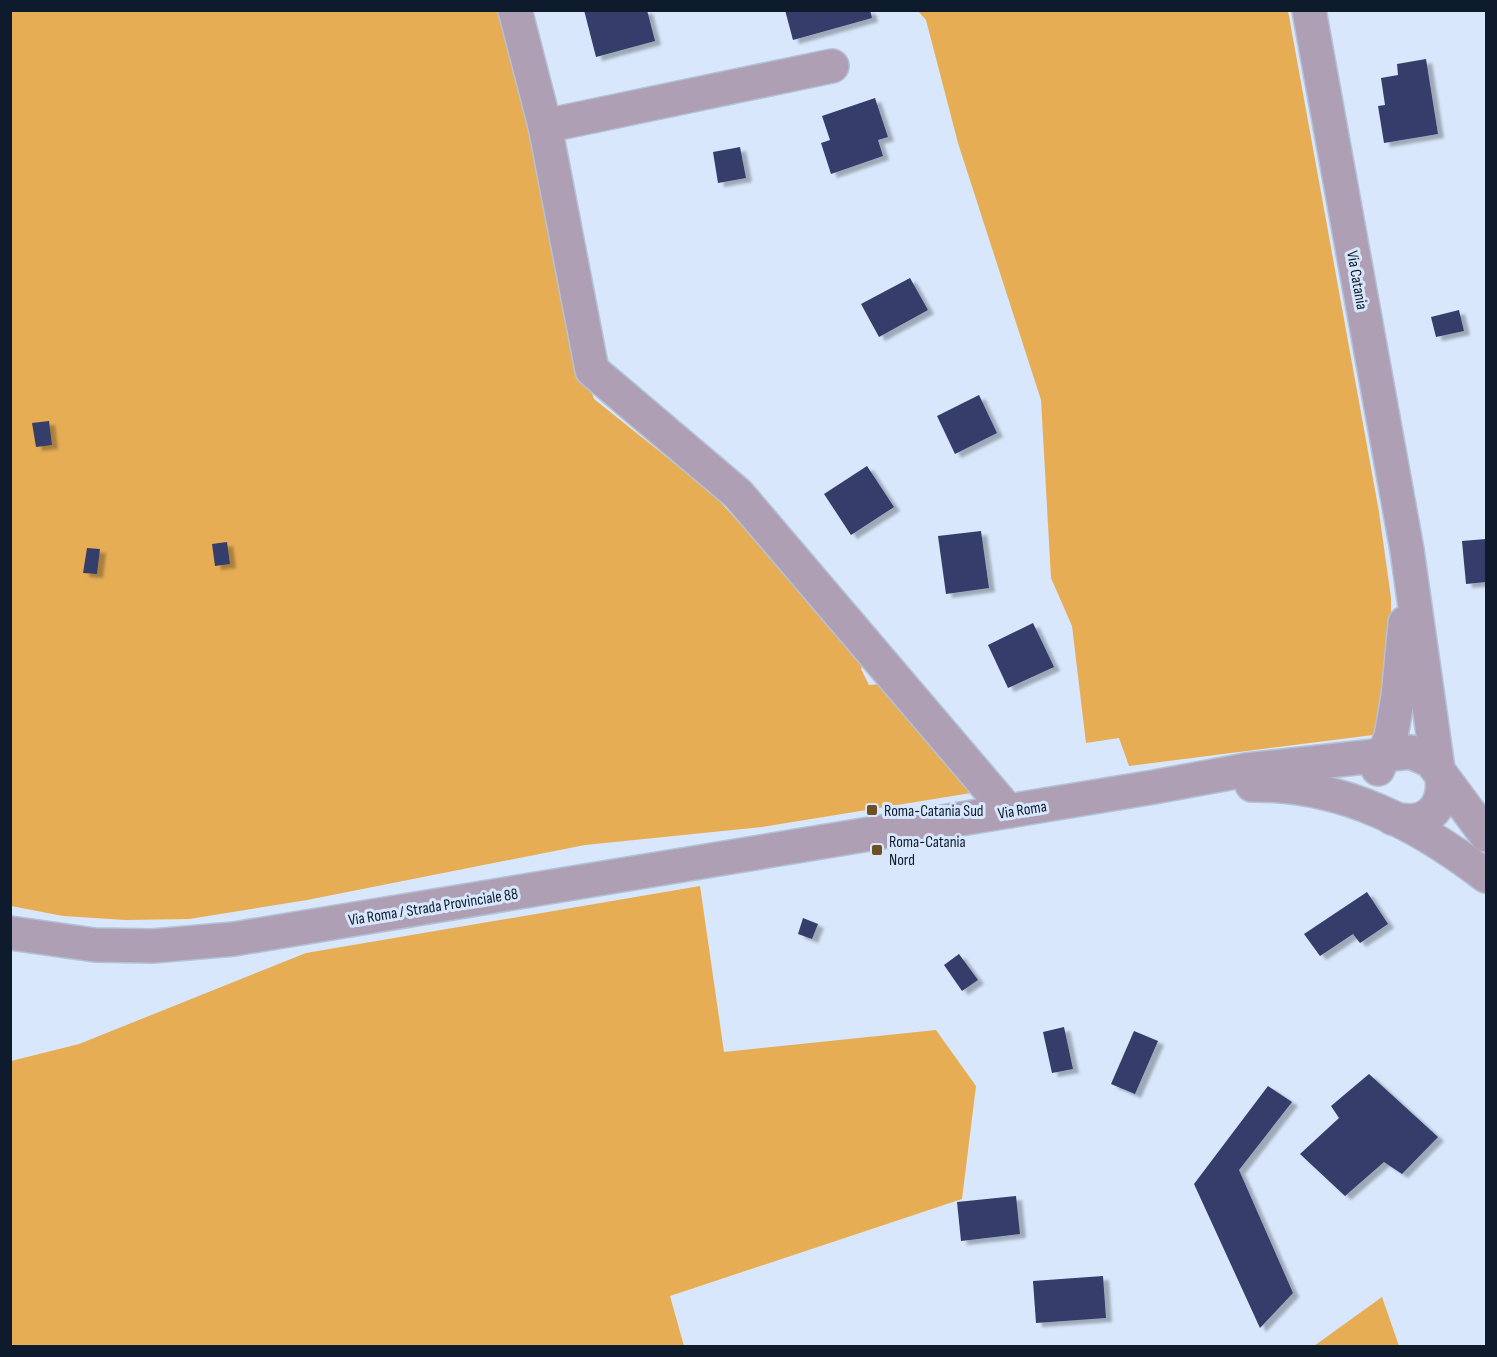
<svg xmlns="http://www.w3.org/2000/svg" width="1497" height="1357" font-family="'Sofia Sans Condensed',sans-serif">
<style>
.green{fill:#e6ad54}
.building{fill:#363c6b;filter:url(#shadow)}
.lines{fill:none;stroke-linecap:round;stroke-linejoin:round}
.minor-casing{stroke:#b4c2d6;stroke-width:36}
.minor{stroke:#af9fb5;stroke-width:33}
.poi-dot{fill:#6d5124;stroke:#d8e7fb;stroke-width:2}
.labels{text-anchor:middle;stroke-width:6;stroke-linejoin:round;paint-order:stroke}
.street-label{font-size:16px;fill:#0e1b2d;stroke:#d8e7fb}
.poi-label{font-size:16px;fill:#0e1b2d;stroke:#d8e7fb;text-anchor:start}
</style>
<defs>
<filter id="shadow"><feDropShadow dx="6" dy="4" stdDeviation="1.5" flood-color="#0004"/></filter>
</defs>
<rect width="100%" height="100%" fill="#d8e7fb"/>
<!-- green -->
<g class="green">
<polygon points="11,11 500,11 555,241 565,313 594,399 714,495 864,661 861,669 869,685 882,684 971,783 971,793 762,827 585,845 307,900 189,919 126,920 63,916 11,906"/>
<polygon points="918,11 1288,11 1379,512 1391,598 1391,663 1380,728 1373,735 1129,766 1119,738 1086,743 1072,626 1051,578 1041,400 958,143 926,20"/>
<polygon points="700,886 724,1052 936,1030 976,1086 962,1199 670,1296 684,1346 11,1346 11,1061 79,1044 306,953"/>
<polygon points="1382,1297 1399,1346 1314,1346"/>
</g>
<!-- building -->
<g class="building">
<polygon points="584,10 647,10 655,41 596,57"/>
<polygon points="785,10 870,10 872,18 793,40"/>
<polygon points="1426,59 1438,134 1384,143 1378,106 1385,105 1381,78 1398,75 1397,64"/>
<polygon points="875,98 888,137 878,140 883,156 831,174 821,143 830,140 822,116"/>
<polygon points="740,147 746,178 718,183 713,152"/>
<polygon points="910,278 928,310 879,337 861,304"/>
<polygon points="1459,310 1464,331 1436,337 1431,317"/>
<polygon points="979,395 997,433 955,454 937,416"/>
<polygon points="49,421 52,445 36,447 32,423"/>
<polygon points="867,466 894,507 851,535 824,494"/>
<polygon points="981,531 989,588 946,594 938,536"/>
<polygon points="1486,539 1486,582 1466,584 1462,541"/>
<polygon points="227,542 230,564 215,566 212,544"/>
<polygon points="87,548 100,549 97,574 83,573"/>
<polygon points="1033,623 1054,667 1008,688 988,645"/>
<polygon points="1367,892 1388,924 1360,943 1353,934 1320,956 1304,934"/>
<polygon points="803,918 818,924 812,939 798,934"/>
<polygon points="959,954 978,980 962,991 944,965"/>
<polygon points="1064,1027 1073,1069 1052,1073 1043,1032"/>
<polygon points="1134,1031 1158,1041 1135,1094 1111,1084"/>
<polygon points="1369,1074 1438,1137 1402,1174 1384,1162 1345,1196 1300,1154 1339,1118 1331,1106"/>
<polygon points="1268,1086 1292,1102 1239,1170 1293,1293 1260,1328 1194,1184"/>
<polygon points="1016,1196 1020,1234 961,1241 957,1202"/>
<polygon points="1103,1276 1106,1318 1036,1323 1033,1281"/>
</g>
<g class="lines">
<!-- minor casing -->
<g class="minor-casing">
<g id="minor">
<polyline points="515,10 545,126 592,370 738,494 1008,811"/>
<polyline points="1309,10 1407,550 1438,769"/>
<polyline points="545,126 832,66"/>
<polyline points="1378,769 1391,736 1398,696 1405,623"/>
<path d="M1252 785C1342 784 1417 823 1486 876"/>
<path d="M1392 818C1424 828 1446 810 1442 777"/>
<polyline points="10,933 95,945 153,946 234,939 1154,787 1246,770 1411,752 1431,761 1486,835"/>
</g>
</g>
<!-- minor -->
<use href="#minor" class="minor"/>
</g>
<!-- markers -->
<g class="poi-dot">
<rect x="866" y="804" width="12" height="12" rx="3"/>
<rect x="871" y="844" width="12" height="12" rx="3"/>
</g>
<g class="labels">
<!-- street labels -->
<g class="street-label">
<text transform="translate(1358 280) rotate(80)" y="6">Via Catania</text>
<text transform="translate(1022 809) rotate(-9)" y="6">Via Roma</text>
<text transform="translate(433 906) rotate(-9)" y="6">Via Roma / Strada Provinciale 88</text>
</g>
<!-- poi labels -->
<g class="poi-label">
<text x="884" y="816">Roma-Catania Sud</text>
<text x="889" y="847">Roma-Catania<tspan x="889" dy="18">Nord</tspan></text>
</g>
</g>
<!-- border -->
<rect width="1497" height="1357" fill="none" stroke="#0e1b2d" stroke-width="24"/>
</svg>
